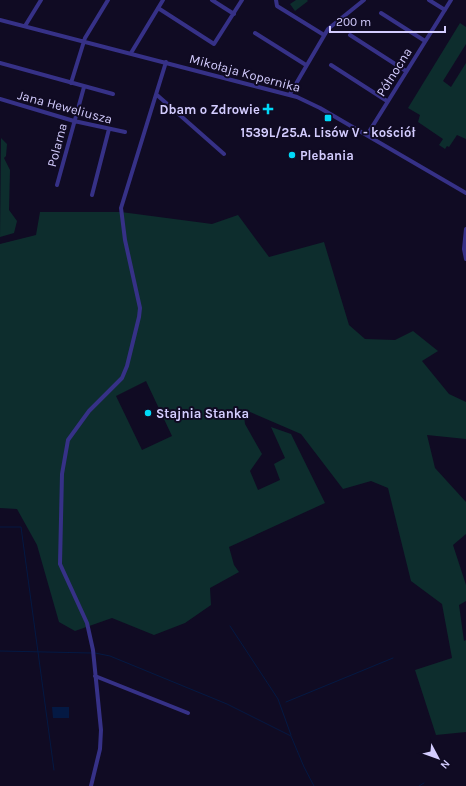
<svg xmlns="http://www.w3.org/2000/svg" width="466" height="786" font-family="Karla,sans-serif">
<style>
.green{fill:#0d2d2d;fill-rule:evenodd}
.water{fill:#041943}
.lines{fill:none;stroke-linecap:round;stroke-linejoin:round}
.stream{stroke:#041943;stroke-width:1}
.minor{stroke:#363187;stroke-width:4}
.poi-dot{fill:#00d9f8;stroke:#100b23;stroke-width:1.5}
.labels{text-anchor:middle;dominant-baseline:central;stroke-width:4;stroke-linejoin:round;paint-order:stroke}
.street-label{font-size:13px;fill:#d4cdff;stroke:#100b23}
.poi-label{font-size:13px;font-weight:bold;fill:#d4cdff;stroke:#100b23;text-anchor:start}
</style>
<rect width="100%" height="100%" fill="#100b23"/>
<!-- green -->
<path class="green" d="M 296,0 L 307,0 L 308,1 L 295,11 L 290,4 Z
M 460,23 L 466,27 L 466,44 L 443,81 L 451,87 L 466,63 L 466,139 L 457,135 L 449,147 L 447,146 L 445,149 L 439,145 L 443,139 L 418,122 L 420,115 L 408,108 Z
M 1,138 L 7,144 L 6,156 L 4,158 L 10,170 L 9,210 L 17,221 L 14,233 L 0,237 Z
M 40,212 L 121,212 L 212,224 L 238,215 L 269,257 L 324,242 L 349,325 L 365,339 L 395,340 L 413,331 L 438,351 L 422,361 L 449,394 L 466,402 L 466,439 L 427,435 L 435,468 L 466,502 L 466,534 L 453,545 L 466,585 L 466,601 L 459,605 L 464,641 L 466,640 L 466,732 L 436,735 L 415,670 L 452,658 L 442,604 L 411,581 L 388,488 L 371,481 L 343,489 L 301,434 L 243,409 L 245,424 L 262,454 L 250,471 L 258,490 L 280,480 L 274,464 L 285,458 L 271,427 L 291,434 L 325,503 L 229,547 L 234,565 L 239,572 L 210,588 L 211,605 L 185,623 L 154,635 L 112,618 L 75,631 L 59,622 L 37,545 L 17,509 L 0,508 L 0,244 L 36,235 ZM 146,381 L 172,436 L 142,450 L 116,396 Z"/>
<!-- water -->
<path class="water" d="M 52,707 L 69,707 L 69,718 L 53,718 Z"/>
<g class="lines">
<!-- stream -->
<path class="stream" d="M 0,527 L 21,527 L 54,770
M 230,626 L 278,699 L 291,735
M 0,651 L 91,653
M 95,653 L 110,656 L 227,704 L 291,736 L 304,767 L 314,786
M 286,702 L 393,658
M 419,786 L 424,783"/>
<!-- minor -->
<path class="minor" d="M 212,0 L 234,14
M 276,0 L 277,6 L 324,35
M 429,0 L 445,10
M 158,8 L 214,44 L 242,0
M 381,13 L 425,41
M 0,20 L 297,97 L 320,108 L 466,193
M 25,26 L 41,0
M 255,33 L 306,65
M 350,35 L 406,71
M 131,53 L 163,0
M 0,63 L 113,94
M 331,65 L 387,101
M 71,83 L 85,38 L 108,0
M 290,94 L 328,29 L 364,0
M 157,95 L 224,154
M 0,99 L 74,121 L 125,132
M 367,135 L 451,0
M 57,185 L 84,87
M 92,195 L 109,129
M 466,229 L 464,249 L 466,259
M 95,676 L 188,713
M 91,786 L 100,749 L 101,730 L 93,650 L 87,623 L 60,564 L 62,474 L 68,440 L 89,411 L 122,378 L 127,366 L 139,317 L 140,308 L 125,240 L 121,208 L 166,62"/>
</g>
<!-- markers -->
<g class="poi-dot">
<path d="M266 103h4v4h4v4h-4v4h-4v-4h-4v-4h4z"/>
<rect x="324" y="114" width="8" height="8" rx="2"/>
<circle cx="292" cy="155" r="4"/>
<circle cx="148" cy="413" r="4"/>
</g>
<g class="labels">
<!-- street labels -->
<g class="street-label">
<text transform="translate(394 72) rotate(-58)">Północna</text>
<text transform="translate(245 73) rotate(15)">Mikołaja Kopernika</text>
<text transform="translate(65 107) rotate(15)">Jana Heweliusza</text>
<text transform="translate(57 145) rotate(-75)">Polarna</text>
</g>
<!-- poi labels -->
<g class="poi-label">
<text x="260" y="109" text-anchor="end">Dbam o Zdrowie</text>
<text x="328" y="132" text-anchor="middle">1539L/25.A. Lisów V - kościół</text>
<text x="300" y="155">Plebania</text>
<text x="156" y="413">Stajnia Stanka</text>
</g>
</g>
<!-- north arrow -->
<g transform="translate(438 758) rotate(131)" stroke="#100b23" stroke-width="3" paint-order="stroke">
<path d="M0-3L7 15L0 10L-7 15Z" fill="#d4cdff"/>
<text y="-6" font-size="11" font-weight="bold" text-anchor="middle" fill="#d4cdff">N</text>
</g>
<!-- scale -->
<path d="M330 26v6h115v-6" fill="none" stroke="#d4cdff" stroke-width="2"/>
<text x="336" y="26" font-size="12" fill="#d4cdff" stroke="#100b23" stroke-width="3" paint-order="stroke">200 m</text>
</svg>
